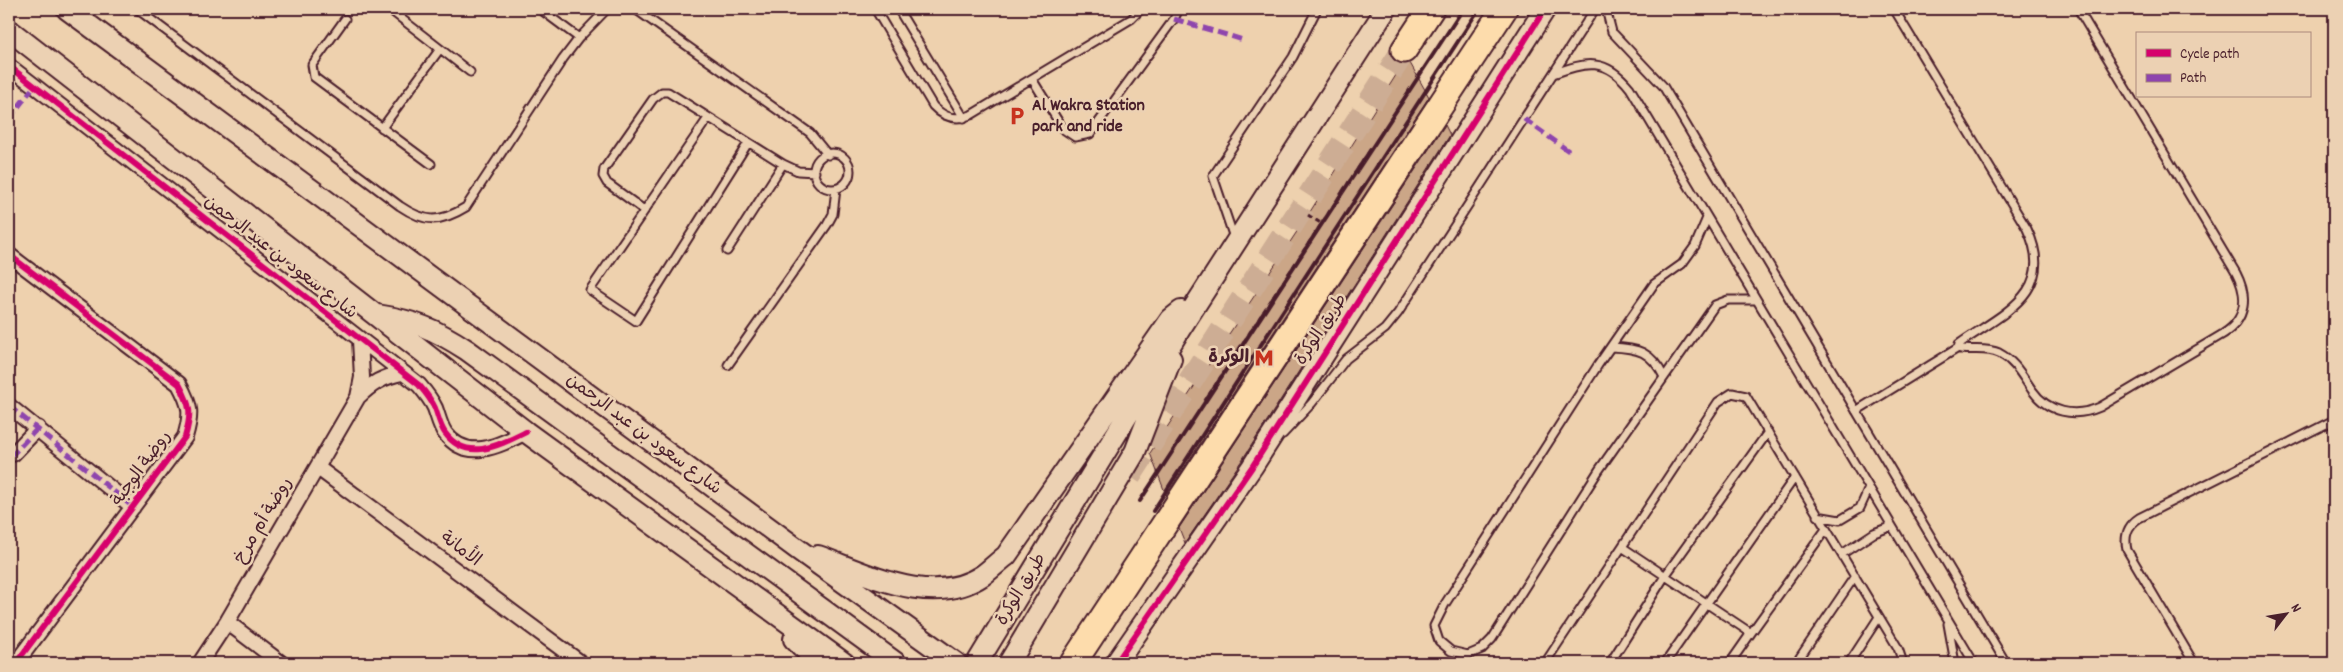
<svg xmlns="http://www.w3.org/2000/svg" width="2343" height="672" font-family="Dekko,'Playpen Sans Arabic',sans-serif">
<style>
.building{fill:#cba687;stroke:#4a1f2b}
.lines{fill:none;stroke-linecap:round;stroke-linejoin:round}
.highway-tunnel{stroke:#cdad94;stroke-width:25;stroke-dasharray:25 12;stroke-linecap:butt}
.lane-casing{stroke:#4a1f2b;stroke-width:11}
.street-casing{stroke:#4a1f2b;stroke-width:18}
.secondary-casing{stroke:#4a1f2b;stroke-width:24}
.highway-casing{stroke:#4a1f2b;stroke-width:29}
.path{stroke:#4a1f2b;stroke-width:3;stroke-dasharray:5 4;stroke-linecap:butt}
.lane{stroke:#ecd1b3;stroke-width:7}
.street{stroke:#ecd1b3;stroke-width:14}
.secondary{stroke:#ecd1b3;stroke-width:20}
.highway{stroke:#fddcac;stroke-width:25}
.rail{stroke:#4a1f2b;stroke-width:4}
.quiet{stroke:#8e44ad;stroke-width:5;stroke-dasharray:10 5;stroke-linecap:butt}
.cycleway-casing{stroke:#ecd1b3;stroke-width:9}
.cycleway{stroke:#d6006c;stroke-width:6}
.labels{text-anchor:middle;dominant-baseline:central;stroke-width:5;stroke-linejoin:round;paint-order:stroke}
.poi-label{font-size:18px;font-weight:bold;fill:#4a1f2b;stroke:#ecd1b3;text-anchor:start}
.street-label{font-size:18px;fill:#4a1f2b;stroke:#ecd1b3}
</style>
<rect width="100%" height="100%" fill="#eed1ae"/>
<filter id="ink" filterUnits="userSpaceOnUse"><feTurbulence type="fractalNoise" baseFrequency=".02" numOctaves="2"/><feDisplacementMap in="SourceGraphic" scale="10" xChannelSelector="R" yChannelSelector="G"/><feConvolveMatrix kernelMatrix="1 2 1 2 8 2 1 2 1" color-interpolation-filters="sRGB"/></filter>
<g filter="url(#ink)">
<!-- building -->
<path class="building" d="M 1410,63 L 1429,97 L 1166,495 L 1150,453 L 1308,215 L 1403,64 Z
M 1445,125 L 1450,135 L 1242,460 L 1185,543 L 1179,528 Z"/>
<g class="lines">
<!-- highway-tunnel -->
<path class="highway-tunnel" d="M 1129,476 L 1404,50"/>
<!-- lane casing -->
<g class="lane-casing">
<path id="lane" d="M 137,9 L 400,206 C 425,223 440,223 466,207 L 563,59 L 579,38 L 607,9
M 389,9 L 470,72
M 540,9 L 579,38
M 635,9 L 810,133 L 828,155
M 875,9 L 933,106 C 944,118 956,121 971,115 L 1131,19 L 1141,9
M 898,9 L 964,118
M 1606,9 L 1612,32 L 1663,86 L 2006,663
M 1894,9 L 2027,229 C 2058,293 2001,314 1959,344 L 1958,348 C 1966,352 1985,346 1999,353 C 2016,362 2022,376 2032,390 C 2048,413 2075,418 2100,407 L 2223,334 C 2247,319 2248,296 2236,273 L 2078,9
M 345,19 L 312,65 L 314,77 L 431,164
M 1553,74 C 1587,61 1606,58 1630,88 L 1974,663
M 1032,79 L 1063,129 L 1075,137 L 1090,134 L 1174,19 L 1179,9
M 708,118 L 590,290 L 636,321 L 748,143
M 382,128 L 440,49
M814 171a18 18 0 1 1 36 0a18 18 0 1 1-36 0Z
M 644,210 L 607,183 L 603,176 L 604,169 L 653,99 L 662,92 L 668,92 L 783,164 L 798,171 L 815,172
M 1707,218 L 1695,246 L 1682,264 L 1654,284 L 1598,365 L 1445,604 L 1434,626 L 1439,641 L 1451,651 L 1468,655 L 1482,649 L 1492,639 L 1599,470 L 1715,305 L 1728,300 L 1756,300
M 1234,238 L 1213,176 L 1293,57 L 1317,9
M 727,251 L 783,164
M 1611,347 C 1638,348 1651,351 1664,377
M 728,365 L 827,225 L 833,214 L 836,189
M 1856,411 L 1958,348
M 1283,434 L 1312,403 L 1346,359 L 1385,329 L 1398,313 L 1595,9
M 1817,516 L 1840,520 L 1860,508 L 1869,488
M 1622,547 L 1751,633 L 1730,663
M 1842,554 L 1874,533 L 1892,526
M 1948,624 L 1955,663
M 1751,633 L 1826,529
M 1545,663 L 1718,402 L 1732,393 L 1746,396 L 1898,648 L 1903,663
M 1610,663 L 1665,576 L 1768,432
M 1665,663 L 1795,477
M 1796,663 L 1855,576
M 1849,663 L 1879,617
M 2194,663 L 2127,550 C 2124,536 2127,526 2139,518 L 2334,420"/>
</g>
<!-- street casing -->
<g class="street-casing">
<path id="street" d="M 9,66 L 419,385 C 425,392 431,399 435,408 C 438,416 440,426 445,433 C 467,463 500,445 526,432
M 9,255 L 179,384 C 191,406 192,413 185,437 L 16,663
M 358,397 L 362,377 L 360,340
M 9,406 L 133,507
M 9,454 L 13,454 L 38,428
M 318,468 L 581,663
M 227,622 L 281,663
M 200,663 L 227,622 L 358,397 C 372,383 383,377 402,373"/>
</g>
<!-- secondary casing -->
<g class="secondary-casing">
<path id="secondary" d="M 67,9 L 796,548 L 956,663
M 9,30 L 526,432 L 844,663
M 377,315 C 415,321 435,329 467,350 L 896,663
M 818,556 C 868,574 933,609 983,575 C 991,569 998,562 1006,556 L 1171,319 L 1181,311
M 794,639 L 819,663
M 977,663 L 1180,329 L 1386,9
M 1009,663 L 1135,452 L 1171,359
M 1116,663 L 1252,467 L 1545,9"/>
</g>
<!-- highway casing -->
<g class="highway-casing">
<path id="highway" d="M 1404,50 L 1431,9
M 1073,663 L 1504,9"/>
</g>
<!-- path -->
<path class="path" d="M 1308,215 L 1322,224
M 1204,402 L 1372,147"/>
<!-- lane -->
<use href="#lane" class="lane"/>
<!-- street -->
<use href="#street" class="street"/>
<!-- secondary -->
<use href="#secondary" class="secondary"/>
<!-- highway -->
<use href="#highway" class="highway"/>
<!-- rail -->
<path class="rail" d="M 1140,501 L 1463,9
M 1153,511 L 1479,9"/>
<!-- quiet -->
<path class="quiet" d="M 1174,19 L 1243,40
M 9,119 L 35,85
M 1524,119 L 1570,152
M 9,406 L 133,507
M 9,454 L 13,454 L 38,428"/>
<!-- cycleway casing -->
<g class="cycleway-casing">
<path id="cycleway" d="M 9,66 L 419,385 C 425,392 431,399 435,408 C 438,416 440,426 445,433 C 467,463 500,445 526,432
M 9,255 L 179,384 C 191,406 192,413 185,437 L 16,663
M 1116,663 L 1252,467 L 1545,9"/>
</g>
<!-- cycleway -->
<use href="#cycleway" class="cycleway"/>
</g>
</g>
<!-- icons -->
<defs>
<g id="parking-bare" transform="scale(1.5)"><path d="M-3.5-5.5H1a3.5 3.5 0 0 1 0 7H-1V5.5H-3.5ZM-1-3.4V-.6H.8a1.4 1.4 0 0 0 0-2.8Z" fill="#c8321e" stroke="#ecd1b3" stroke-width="2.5" paint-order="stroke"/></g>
<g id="metro-bare" transform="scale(1.5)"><path d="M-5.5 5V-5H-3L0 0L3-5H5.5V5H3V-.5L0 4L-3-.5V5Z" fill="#c8321e" stroke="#ecd1b3" stroke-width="2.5" paint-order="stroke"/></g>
</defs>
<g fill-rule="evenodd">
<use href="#parking-bare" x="1017" y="116"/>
<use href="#metro-bare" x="1264" y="358"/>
</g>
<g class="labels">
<!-- poi labels -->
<g class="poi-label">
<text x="1032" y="106">Al Wakra Station<tspan x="1032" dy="21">park and ride</tspan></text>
<text x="1249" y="358" text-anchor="end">الوكرة</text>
</g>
<!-- street labels -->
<g class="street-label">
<text transform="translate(280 258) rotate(38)">شارع سعود بن عبد الرحمن</text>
<text transform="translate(1322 330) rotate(-57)">طريق الوكرة</text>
<text transform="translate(643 435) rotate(37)">شارع سعود بن عبد الرحمن</text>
<text transform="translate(142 469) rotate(-54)">روضة الوجبة</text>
<text transform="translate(264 521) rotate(-59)">روضة أم مرخ</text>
<text transform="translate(460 550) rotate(37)">الأمانة</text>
<text transform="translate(1022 590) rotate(-59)">طريق الوكرة</text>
</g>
</g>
<!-- margin -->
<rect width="2343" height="672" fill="none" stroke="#ecd1b3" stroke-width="30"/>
<rect x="15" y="15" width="2313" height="642" fill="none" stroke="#4a1f2b" stroke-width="2" filter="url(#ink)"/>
<!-- legend -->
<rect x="2136" y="32" width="175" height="65" fill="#ecd1b3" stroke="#ab8a7d"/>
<rect x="2146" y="49" width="25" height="8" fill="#d6006c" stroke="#ab8a7d"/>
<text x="2180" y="58" font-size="15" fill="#4a1f2b">Cycle path</text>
<rect x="2146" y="74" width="25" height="8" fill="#8e44ad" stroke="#ab8a7d"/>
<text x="2180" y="82" font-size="15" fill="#4a1f2b">Path</text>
<!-- north arrow -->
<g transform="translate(2286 614) rotate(59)" stroke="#ecd1b3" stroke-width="4" paint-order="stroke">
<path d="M0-4L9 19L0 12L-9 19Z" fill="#4a1f2b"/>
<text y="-8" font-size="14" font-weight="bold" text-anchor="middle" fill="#4a1f2b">N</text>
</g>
</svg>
